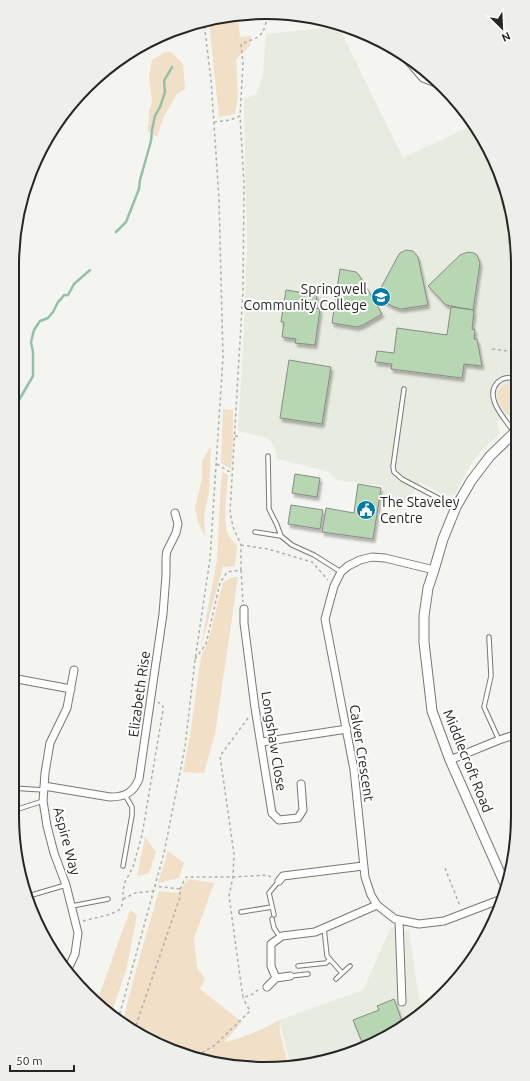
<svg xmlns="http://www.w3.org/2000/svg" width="530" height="1081" font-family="Ubuntu,sans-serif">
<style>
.built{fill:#e8ebdf}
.green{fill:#f1dfc7}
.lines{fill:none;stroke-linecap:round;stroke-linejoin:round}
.stream{stroke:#92c1aa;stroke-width:2.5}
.building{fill:#b7d6b2;stroke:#888b87;filter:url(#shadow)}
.service-casing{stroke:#777974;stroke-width:5.5}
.minor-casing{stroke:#777974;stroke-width:9}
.tertiary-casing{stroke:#777974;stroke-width:11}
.path{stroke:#aeafab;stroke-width:1.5;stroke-dasharray:3 3;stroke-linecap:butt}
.service{stroke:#fff;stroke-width:3.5}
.minor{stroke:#fff;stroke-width:7}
.tertiary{stroke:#fff;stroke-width:9}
.labels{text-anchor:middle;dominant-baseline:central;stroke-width:4;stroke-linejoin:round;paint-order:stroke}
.poi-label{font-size:14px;fill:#252624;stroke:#fff;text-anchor:end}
.street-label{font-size:14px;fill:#252624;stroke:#fff}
.rim{fill:none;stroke:#252624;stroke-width:2}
</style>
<defs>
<filter id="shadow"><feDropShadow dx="2" dy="3.5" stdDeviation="1" flood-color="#0004"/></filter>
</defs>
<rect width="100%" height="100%" fill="#f4f5f0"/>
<!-- built -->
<path class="built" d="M 335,27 L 339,28 L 403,158 L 475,124 L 504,183 L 516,232 L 516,419 L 513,419 L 508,414 L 497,422 L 500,433 L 480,452 L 469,467 L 455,494 L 449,496 L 444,495 L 420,482 L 408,501 L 384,495 L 383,486 L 336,480 L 329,472 L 277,459 L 274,446 L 267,438 L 238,431 L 243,350 L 247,245 L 244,99 L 256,94 L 263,76 L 266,34 Z
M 391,927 L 409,931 L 419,998 L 424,1009 L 377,1043 L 298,1067 L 291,1067 L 279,1020 L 363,990 Z"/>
<!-- green -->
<path class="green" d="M 238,18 L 240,37 L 251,36 L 250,46 L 236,59 L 238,96 L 235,114 L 219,117 L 209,22 Z
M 165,52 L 171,52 L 183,64 L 185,89 L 177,94 L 164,116 L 157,137 L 148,131 L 149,112 L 152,102 L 149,76 L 152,60 Z
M 509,383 L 516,385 L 516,419 C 507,417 501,405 497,397 C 498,388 502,386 509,383 Z
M 223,409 L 233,410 L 233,444 L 231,469 L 221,463 Z
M 211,446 L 209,492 L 204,515 L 205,537 L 198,522 L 195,507 L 202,479 L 202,461 Z
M 223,471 L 228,476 C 227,491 222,523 229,536 C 231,540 235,543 237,546 L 235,566 L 223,567 L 200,650 L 217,560 L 221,481 Z
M 233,577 L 238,577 L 215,734 L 204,773 L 183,772 L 191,729 L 199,670 L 201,657 L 208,642 L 223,582 Z
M 145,837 L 156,852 L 149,873 L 137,876 Z
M 168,851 L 184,863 L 179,878 L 158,883 Z
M 188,879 L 214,883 L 205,909 L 194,938 L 197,968 L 205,979 L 200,989 L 242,1022 L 224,1042 C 243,1038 262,1030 279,1020 L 280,1033 L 289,1067 L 215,1064 L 125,1026 L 122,1024 L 137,966 L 159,891 L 178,893 Z
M 130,910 L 137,915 L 126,971 L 111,1014 L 97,1001 Z"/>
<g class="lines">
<!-- stream -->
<path class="stream" d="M 116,232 L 126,222 L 139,189 L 140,180 L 151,141 L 152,130 L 155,116 L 160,107 L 165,92 L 164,81 L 172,67
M 12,408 L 19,400 L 33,376 L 33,352 L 31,342 L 34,330 L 40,321 L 48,318 L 53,312 L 58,302 L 61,299 L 64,295 L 68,295 L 74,284 L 90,270"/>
</g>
<!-- building -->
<path class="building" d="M 406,250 L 413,251 L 418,257 L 428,305 L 401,309 L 394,307 L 376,297 L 398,256 L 400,253 Z
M 468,252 L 474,253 L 477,255 L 480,263 L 473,310 L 446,305 L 428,286 L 460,255 Z
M 340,269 L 356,272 L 359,275 L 382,314 L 363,325 L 357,327 L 332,323 Z
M 286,290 L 317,295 L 315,308 L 320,309 L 315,345 L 295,343 L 296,339 L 282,337 L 284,322 L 281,322 Z
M 451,307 L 474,310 L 472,329 L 475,330 L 474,339 L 477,339 L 482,366 L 464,364 L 462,378 L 391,369 L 392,364 L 375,362 L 377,351 L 394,353 L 397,328 L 447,335 Z
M 289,360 L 331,367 L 322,424 L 280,418 Z
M 295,474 L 320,478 L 317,497 L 292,493 Z
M 358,484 L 381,488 L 373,539 L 322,532 L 326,508 L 354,513 Z
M 291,505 L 323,510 L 320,529 L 288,524 Z
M 394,999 L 403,1024 L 377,1043 L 364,1047 L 353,1020 L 379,1010 L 377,1006 Z"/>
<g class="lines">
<!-- service casing -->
<g class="service-casing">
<path id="service" d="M 404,389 L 393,467 L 394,472 L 402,479 L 455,507
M 514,432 C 505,419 483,397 498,382 C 503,377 510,377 516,379
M 268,456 L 269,509 L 277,525 L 281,536
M 255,532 L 281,536 L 292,545 L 314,555 L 341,572
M 489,637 L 491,676 L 484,707 L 499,740
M 12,788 L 44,790
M 12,811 L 43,801
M 123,866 L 132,815 L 132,807 L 125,795
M 25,897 L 66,885
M 72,906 L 108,899
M 241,912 L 272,907
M 274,915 L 269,893 L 279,881
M 272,919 L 274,928 L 280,937
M 324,928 L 327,956 L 342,973
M 298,966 L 326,963 L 330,959
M 290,976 L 308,974
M 336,979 L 350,966"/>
</g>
<!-- minor casing -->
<g class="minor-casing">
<path id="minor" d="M 405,57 L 423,78 L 441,85
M 434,570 L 385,558 L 372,557 L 360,560 L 348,566 L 341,572 L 334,586 L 325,619 L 354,770 L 365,877 L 371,895 L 377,905 L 395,919 L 419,924 L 444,921 L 499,900
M 12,592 L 13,583 L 12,574
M 244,609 L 244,623 L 255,708 L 272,813 L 279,820 L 298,818 L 303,810 L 301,784
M 12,678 L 71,689
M 262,742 L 347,729
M 450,760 L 499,740 L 517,734
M 44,786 L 110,797 C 125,797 133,793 139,779 L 163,614 L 166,575 L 166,557 L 167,551 L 176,533 L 178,524 L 175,513
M 279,881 L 283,876 L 363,866
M 399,920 L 402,1002
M 65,971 L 68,969 L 75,954 L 78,933 L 66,885 L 54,853 L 47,826 L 43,801 L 45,773 L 50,743 L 67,708 L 74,670
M 276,978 L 271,966 L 271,944 L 282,936 L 315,932 L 377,905
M 267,987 L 276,978 L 290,976"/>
</g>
<!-- tertiary casing -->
<g class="tertiary-casing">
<path id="tertiary" d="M 504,882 L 450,760 L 432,711 L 424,642 L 424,616 L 428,588 L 434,570 L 443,539 L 456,507 L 471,481 L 490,456 L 516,431"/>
</g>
<!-- path -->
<path class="path" d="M 214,122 L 230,120 L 240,116 L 243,63 L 241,44 C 262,36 263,37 268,14
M 492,349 L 516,352
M 235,436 L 241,437
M 217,464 L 228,471 L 232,472
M 241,545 L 268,549 L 312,562 L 328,580
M 241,570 L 243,602
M 195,659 L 206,644 L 220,583 L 227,572 L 241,570 L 241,545 L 233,527 L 230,512 L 243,290 L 244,183 L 240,116
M 248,718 L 220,756 L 234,854 L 233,877 L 229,896 L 243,998 L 253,994 L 259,989
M 445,868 L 460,906
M 180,889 L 186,877 L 233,877 L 268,875 L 272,878
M 123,899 L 135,893 L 153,891
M 83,921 L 111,914 L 119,910 L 123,903 L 123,891 L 125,882 L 133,867 L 142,835 L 163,710 L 163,706 L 158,702
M 118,1020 L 164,853 L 185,747 L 195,660 L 210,559 L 223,357 L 219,199 L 211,80 L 204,23
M 134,1031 L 180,897 L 180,889 L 154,886
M 198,1057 L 200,1054 L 215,1045 L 250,1011 L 243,998"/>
<!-- service -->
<use href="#service" class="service"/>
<!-- minor -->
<use href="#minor" class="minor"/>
<!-- tertiary -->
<use href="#tertiary" class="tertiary"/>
</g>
<!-- icons -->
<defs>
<g id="school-disc" transform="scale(1)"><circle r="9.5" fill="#007ba2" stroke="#fff"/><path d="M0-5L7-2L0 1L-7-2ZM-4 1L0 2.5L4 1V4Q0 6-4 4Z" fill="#fff"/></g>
<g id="civic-disc" transform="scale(1)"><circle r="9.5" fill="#007ba2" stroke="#fff"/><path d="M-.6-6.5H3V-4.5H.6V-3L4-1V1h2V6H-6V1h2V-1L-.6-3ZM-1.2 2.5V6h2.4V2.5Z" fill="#fff"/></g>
</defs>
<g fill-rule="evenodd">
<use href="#school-disc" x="381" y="297"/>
<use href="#civic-disc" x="366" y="510"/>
</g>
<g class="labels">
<!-- poi labels -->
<g class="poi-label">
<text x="367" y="289">Springwell<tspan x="367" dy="16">Community College</tspan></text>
<text x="380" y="502" text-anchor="start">The Staveley<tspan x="380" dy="16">Centre</tspan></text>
</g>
<!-- street labels -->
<g class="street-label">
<text transform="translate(139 694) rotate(-82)">Elizabeth Rise</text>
<text transform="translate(274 741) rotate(81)">Longshaw Close</text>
<text transform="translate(362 753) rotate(81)">Calver Crescent</text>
<text transform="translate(468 761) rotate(68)">Middlecroft Road</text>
<text transform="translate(67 841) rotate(75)">Aspire Way</text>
</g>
</g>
<!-- crop -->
<path d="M0 0H530V1081H0ZM265 19H265A246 246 0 0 1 511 265V816A246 246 0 0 1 265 1062H265A246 246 0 0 1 19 816V265A246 246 0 0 1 265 19Z" fill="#eeeeed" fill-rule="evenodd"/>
<path class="rim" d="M265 19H265A246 246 0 0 1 511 265V816A246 246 0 0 1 265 1062H265A246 246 0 0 1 19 816V265A246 246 0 0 1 265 19Z"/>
<!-- north arrow -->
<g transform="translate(502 28) rotate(156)" stroke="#ffffff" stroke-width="3" paint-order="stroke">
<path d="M0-3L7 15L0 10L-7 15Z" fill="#252624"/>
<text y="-6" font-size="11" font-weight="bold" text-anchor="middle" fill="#252624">N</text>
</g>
<!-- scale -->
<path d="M10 1065v6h64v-6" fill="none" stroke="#252624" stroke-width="2"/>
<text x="16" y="1065" font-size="12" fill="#252624" stroke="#ffffff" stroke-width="3" paint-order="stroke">50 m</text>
</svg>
